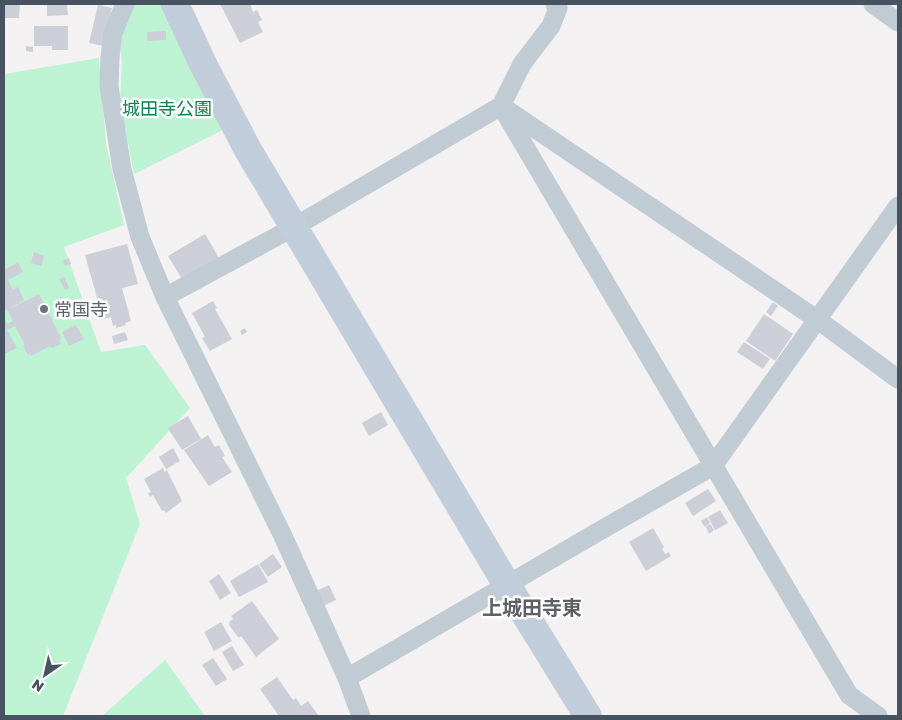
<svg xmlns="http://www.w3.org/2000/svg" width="902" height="720" font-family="'Golos Text','Noto Sans JP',sans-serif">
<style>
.green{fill:#bdf3d3}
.building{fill:#cccfd7}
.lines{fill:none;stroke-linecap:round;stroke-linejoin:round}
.street{stroke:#c0cbd3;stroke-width:19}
.secondary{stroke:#c2cddb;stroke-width:28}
.worship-dot{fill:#6b7280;stroke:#fff;stroke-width:2}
.labels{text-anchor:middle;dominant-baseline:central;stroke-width:5;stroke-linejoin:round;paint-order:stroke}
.park-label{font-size:18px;fill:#10834d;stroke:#fff}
.worship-label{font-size:18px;fill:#5b616d;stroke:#fff;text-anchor:start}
.quarter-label{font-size:20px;font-weight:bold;fill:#5d6166;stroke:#fff}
</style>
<rect width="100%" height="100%" fill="#f3f1f1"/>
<!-- green -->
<path class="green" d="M 133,4 L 164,4 L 227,128 L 134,174 L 120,101 L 122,62 L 119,36 Z
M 99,58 L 106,143 L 124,225 L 64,247 L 101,352 L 145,345 L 190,408 L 126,478 L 140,524 L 63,716 L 4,716 L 4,74 Z
M 165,660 L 205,716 L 102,716 Z"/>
<!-- building -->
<path class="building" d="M 4,4 L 20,4 L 19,18 L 4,18 Z
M 220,4 L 250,4 L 253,12 L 257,10 L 262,20 L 258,22 L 263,32 L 240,43 Z
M 47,5 L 67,5 L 68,15 L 47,16 Z
M 98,5 L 112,8 L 104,46 L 89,43 Z
M 34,26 L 68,26 L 68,50 L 52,50 L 52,46 L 34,46 Z
M 166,31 L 166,40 L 147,41 L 147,32 Z
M 26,46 L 33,47 L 33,52 L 26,51 Z
M 205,234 L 219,258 L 182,279 L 168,256 Z
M 127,244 L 138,284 L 122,288 L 131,321 L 125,323 L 126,325 L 116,328 L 116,325 L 113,326 L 111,317 L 103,319 L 85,255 Z
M 34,252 L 44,256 L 41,266 L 31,263 Z
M 69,258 L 71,264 L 65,266 L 63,261 Z
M 18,262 L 23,272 L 8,280 L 13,290 L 18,287 L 24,300 L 9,309 L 39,294 L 61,338 L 59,340 L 61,344 L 52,348 L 50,346 L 31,356 L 30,354 L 28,355 L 23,346 L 25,345 L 15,326 L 7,330 L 17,348 L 4,354 L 4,317 L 7,324 L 13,321 L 7,309 L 4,311 L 4,270 Z
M 64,277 L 69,288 L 65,290 L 59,279 Z
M 213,301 L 217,308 L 215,309 L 232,339 L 210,351 L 202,338 L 205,337 L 192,313 Z
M 773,302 L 778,306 L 771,316 L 766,312 Z
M 764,314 L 793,334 L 775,361 L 746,341 Z
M 76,325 L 84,339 L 69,346 L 62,332 Z
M 245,328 L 247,332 L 242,335 L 240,331 Z
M 125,332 L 128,340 L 114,344 L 112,336 Z
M 744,342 L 770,359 L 763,369 L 737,352 Z
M 381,412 L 388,425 L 369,436 L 362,423 Z
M 188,416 L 201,439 L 182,450 L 168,428 Z
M 208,435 L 215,447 L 219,445 L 225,456 L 222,457 L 232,472 L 209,486 L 184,450 Z
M 173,448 L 180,461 L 166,469 L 159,457 Z
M 163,468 L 165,472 L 167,470 L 182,501 L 166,513 L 164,510 L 162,511 L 153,495 L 150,497 L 148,493 L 151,492 L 144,479 Z
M 708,489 L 716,501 L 693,516 L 685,503 Z
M 720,510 L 728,523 L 715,530 L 708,517 Z
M 707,517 L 710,523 L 705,527 L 701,521 Z
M 710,524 L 714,530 L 709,534 L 706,527 Z
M 653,528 L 664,547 L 662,549 L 665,554 L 669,552 L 671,556 L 646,571 L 629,542 Z
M 273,554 L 282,567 L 268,577 L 259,564 Z
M 258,564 L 268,582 L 239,597 L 230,581 Z
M 219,574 L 231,593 L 220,600 L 209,581 Z
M 329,585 L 336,600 L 323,606 L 316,591 Z
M 252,601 L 279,639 L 256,657 L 241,636 L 239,638 L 229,625 L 230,623 L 229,622 L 233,619 L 231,616 Z
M 221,622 L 232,641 L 214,651 L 204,632 Z
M 232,646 L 244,665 L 233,671 L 222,652 Z
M 213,658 L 227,679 L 216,686 L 202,665 Z
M 277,677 L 293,700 L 296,698 L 301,706 L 308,701 L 318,715 L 316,716 L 279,716 L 260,689 Z"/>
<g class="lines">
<!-- street -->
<path class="street" d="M 125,4 L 113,33 L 110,57 L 109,86 L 122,169 L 140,237 L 165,297 L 283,536 L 347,678 L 361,716
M 873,4 L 898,22
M 501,106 L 849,695 L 878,716
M 506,109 L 818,320 L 898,379
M 165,297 L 294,227 L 501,106 L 522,64 L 551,26 L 558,8 L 555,4
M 347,678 L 603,529 L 713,466 L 898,206"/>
<!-- secondary -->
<path class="secondary" d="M 175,4 L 204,66 L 248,150 L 507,585 L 588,716"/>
</g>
<!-- markers -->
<circle class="worship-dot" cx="44" cy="309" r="5"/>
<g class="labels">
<!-- park labels -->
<g class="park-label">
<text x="167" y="108">城田寺公園</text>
</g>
<!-- worship labels -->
<g class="worship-label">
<text x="54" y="309">常国寺</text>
</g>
<!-- quarter labels -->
<g class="quarter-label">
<text x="532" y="607">上城田寺東</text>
</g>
</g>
<!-- border -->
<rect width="902" height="720" fill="none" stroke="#475360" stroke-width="10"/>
<!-- north arrow -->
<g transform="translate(45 675) rotate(214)" stroke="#ffffff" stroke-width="4" paint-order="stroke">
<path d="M0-4L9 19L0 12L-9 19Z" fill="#475360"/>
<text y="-8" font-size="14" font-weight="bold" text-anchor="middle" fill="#475360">N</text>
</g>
</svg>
